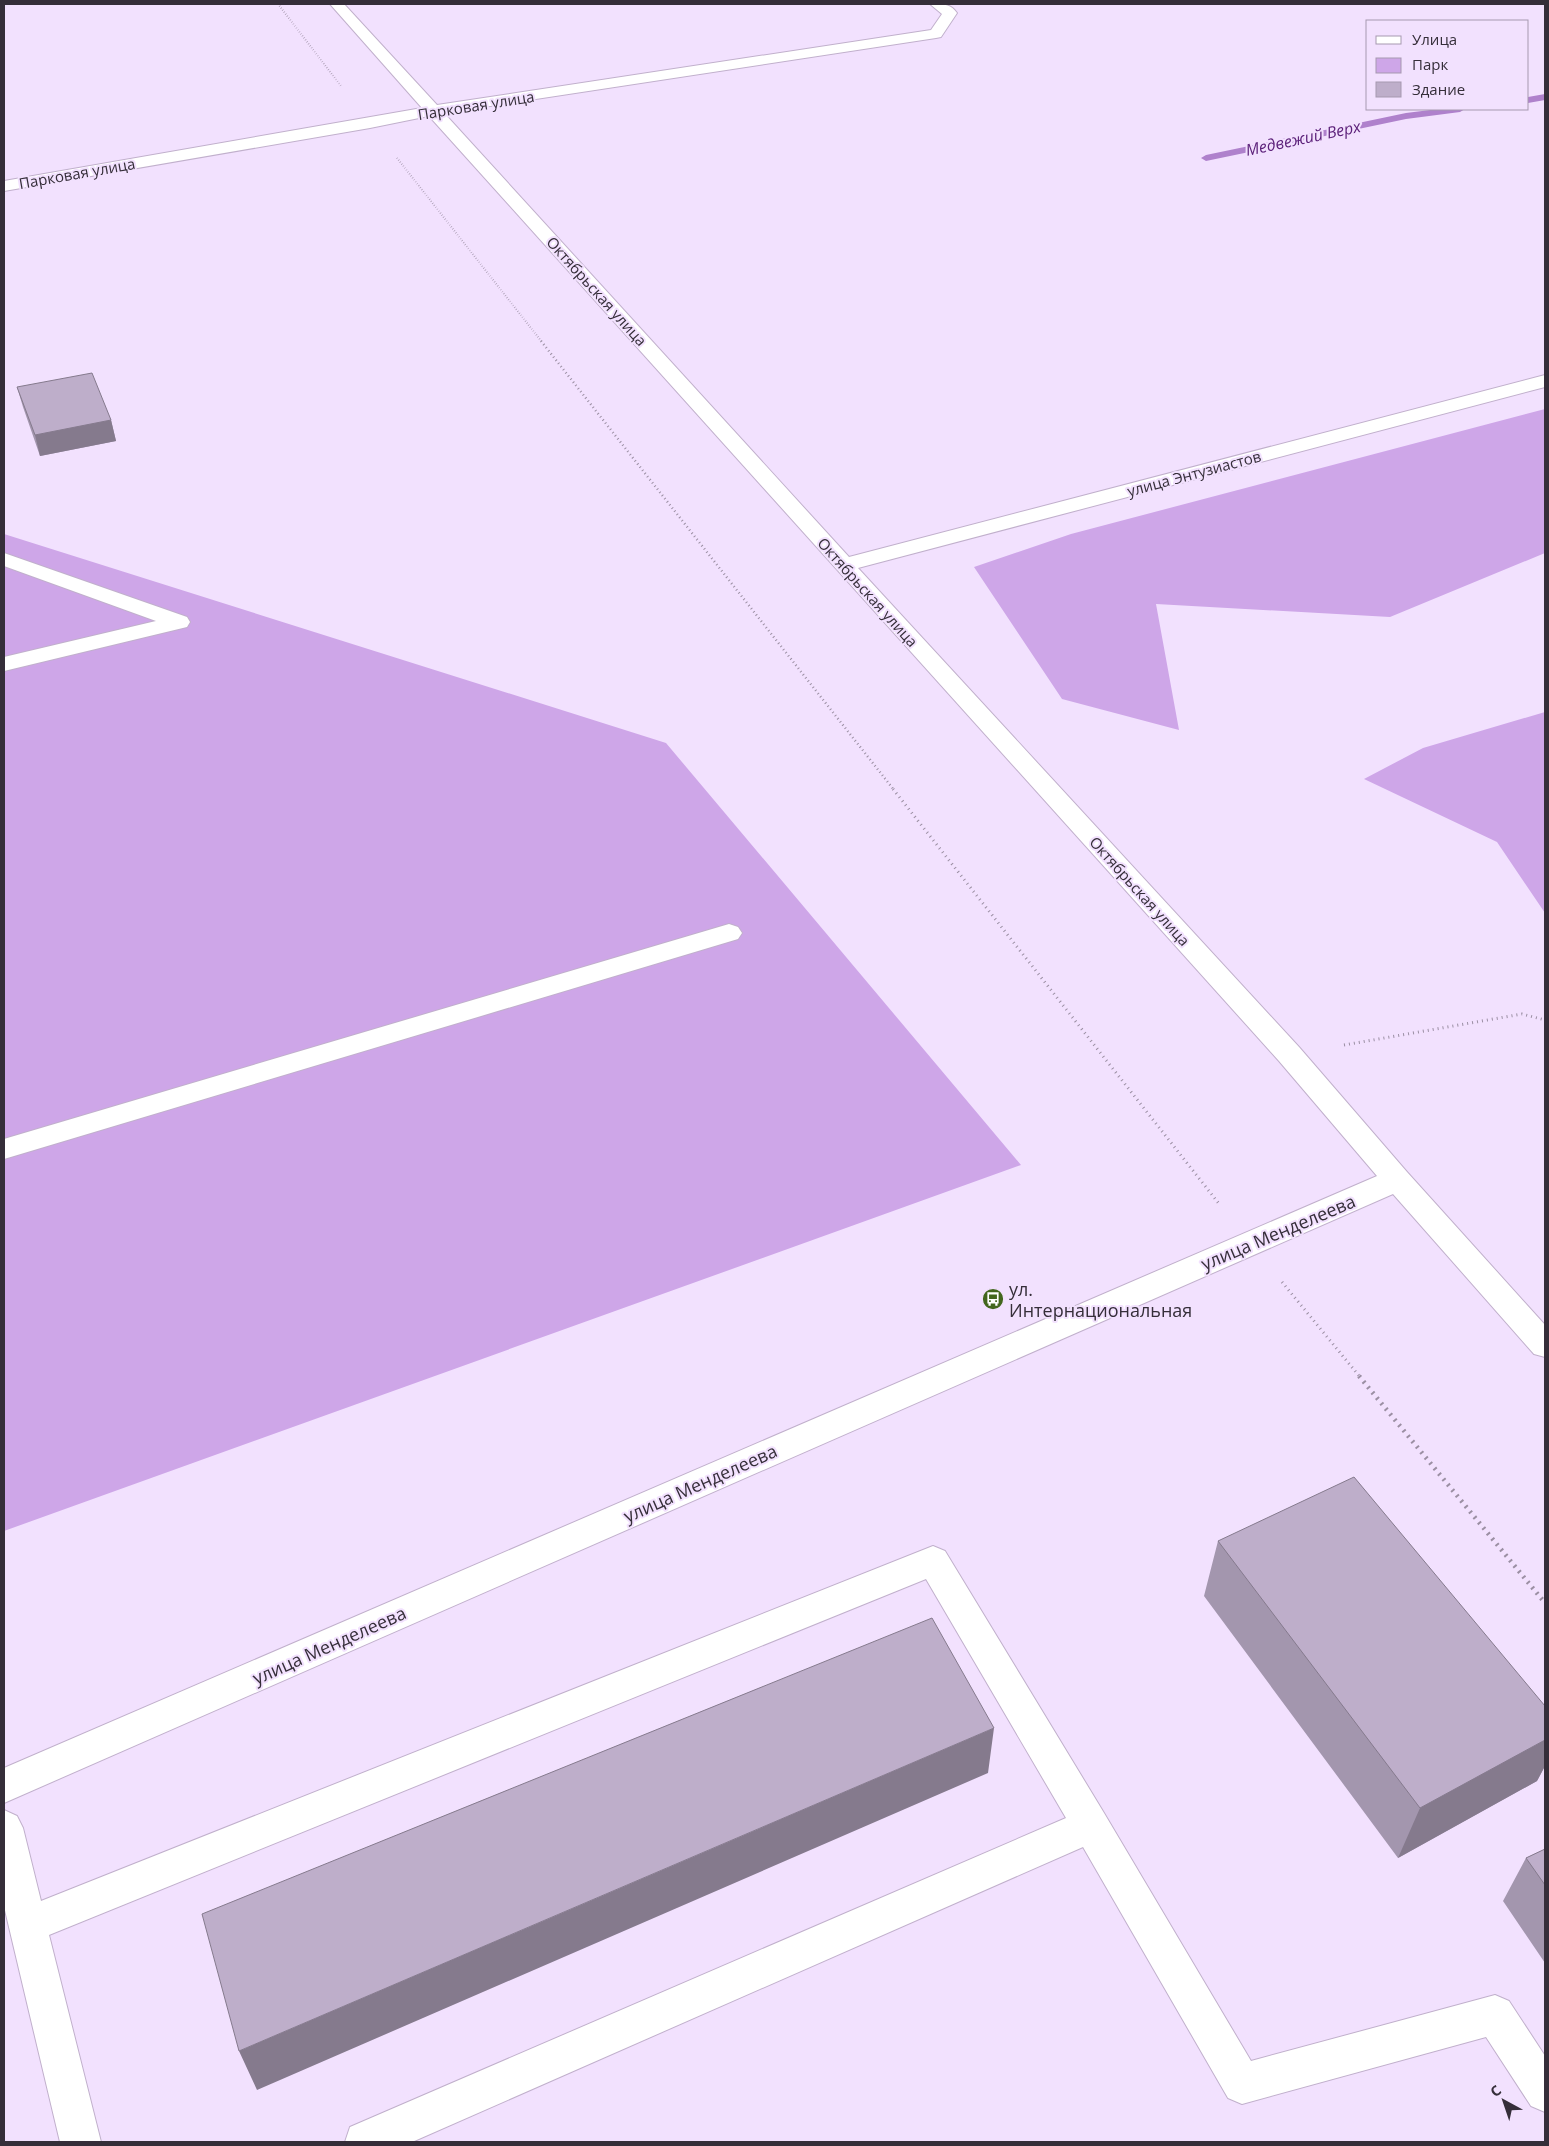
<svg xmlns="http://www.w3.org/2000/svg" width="1549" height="2146" font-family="'Open Sans',sans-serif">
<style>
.green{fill:#cea6e8}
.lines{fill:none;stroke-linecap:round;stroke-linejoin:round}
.stream{fill:#af81cc;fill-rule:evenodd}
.minor-casing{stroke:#c1b0cc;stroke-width:2}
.path-far3{stroke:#9b8fa3;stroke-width:2;stroke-dasharray:0.5 2;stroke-linecap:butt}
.path-far2{stroke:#9b8fa3;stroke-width:2.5;stroke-dasharray:1 3;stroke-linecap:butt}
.path-far1{stroke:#9b8fa3;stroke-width:3;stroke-dasharray:1 4;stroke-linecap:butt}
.path{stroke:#9b8fa3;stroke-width:4.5;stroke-dasharray:2 5;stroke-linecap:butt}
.minor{fill:#fff;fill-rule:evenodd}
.wall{fill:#a396ae}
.shaded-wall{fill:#857a8d}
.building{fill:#beaeca;stroke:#857a8d}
.labels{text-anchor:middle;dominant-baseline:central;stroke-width:4;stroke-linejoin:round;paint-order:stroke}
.far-street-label{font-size:15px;fill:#352e39;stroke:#f2e1fe}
.far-water-label{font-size:16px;font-style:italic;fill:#5c217a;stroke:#f2e1fe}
.street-label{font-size:18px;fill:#352e39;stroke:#f2e1fe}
.poi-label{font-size:18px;fill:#352e39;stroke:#f2e1fe;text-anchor:start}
</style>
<rect width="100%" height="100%" fill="#f2e1fe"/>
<!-- green -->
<path class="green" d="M 1545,409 L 1545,553 L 1390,617 L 1156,604 L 1179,730 L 1062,699 L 974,567 L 1071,534 Z
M 4,534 L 666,743 L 1021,1165 L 4,1531 Z
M 1545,712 L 1545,913 L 1497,842 L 1364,779 L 1423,748 Z"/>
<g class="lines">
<!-- stream -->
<path class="stream" d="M 1545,94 L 1545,100 L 1528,103 L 1528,97 Z
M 1438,109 L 1465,109 L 1460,112 L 1406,119 L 1206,161 L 1201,158 L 1206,155 L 1406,113 Z"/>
<!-- minor casing -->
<g class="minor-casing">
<path id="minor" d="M 330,4 L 344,4 L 437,105 L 931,30 L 942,14 L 930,4 C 942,4 950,3 957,13 L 941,37 L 936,38 L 444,113 L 849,557 L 1545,375 L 1545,387 L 858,568 L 1299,1047 L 1407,1172 L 1545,1325 L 1545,1357 L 1534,1354 L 1393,1194 L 4,1803 L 4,1768 L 1377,1176 L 1279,1061 L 429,116 L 370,128 L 4,191 L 4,181 L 422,108 Z
M 4,553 L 187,617 L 190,622 L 187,627 L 4,671 L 4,657 L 156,621 L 4,566 Z
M 729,924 L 738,927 L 742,933 L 738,939 L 4,1159 L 4,1139 Z
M 933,1546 L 945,1551 L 1104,1813 L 1251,2061 L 1495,1995 L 1509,2001 L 1545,2056 L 1545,2112 L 1531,2106 L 1486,2037 L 1242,2104 L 1228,2098 L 1083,1847 L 412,2142 L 345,2142 L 350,2127 L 1066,1818 L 926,1579 L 49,1935 L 101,2142 L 60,2142 L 4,1906 L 4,1810 L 17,1816 L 23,1828 L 41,1901 Z"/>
</g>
<!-- path-far3 -->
<path class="path-far3" d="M 278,4 L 341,86
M 397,158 L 542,342"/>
<!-- path-far2 -->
<path class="path-far2" d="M 541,341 L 894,790"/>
<!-- path-far1 -->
<path class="path-far1" d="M 893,789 L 1220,1205
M 1344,1045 L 1522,1014 L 1545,1020
M 1282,1282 L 1360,1377"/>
<!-- path -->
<path class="path" d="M 1359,1376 L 1545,1603"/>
<!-- minor -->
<use href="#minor" class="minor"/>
</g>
<!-- wall -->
<path class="wall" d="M 17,387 L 111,420 L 116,441 L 40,456 L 23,407 Z
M 1218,1541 L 1545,1706 L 1545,1766 L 1537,1781 L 1398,1858 L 1204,1596 Z
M 1545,1849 L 1545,1963 L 1503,1901 L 1526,1858 Z"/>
<!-- shaded-wall -->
<path class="shaded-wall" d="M 111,420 L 116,441 L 40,456 L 35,435 Z
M 994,1728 L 988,1773 L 257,2090 L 239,2051 Z
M 1545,1740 L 1545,1766 L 1537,1781 L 1398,1858 L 1420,1808 Z"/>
<!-- building -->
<path class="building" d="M 92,373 L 111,420 L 35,435 L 17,387 Z
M 1354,1477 L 1545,1706 L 1545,1740 L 1420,1808 L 1218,1541 Z
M 932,1618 L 994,1728 L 239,2051 L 202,1914 Z
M 1545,1849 L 1545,1885 L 1526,1858 Z"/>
<!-- icons -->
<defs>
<g id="bus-disc" transform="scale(1.125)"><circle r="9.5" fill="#43661e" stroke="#f2e1fe"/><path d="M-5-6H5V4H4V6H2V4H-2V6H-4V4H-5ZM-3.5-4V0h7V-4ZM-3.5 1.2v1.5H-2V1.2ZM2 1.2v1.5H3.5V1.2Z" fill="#fff"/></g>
</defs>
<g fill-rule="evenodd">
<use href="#bus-disc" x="993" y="1299"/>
</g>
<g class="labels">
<!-- far-street labels -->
<g class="far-street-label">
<text transform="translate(476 105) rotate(-9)">Парковая улица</text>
<text transform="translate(77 173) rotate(-10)">Парковая улица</text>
<text transform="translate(597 291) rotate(48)">Октябрьская улица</text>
<text transform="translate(1194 473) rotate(-15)">улица Энтузиастов</text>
<text transform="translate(868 592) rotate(48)">Октябрьская улица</text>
<text transform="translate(1140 891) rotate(48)">Октябрьская улица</text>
</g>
<!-- far-water labels -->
<g class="far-water-label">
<text transform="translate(1303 138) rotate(-12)">Медвежий Верх</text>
</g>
<!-- street labels -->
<g class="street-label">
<text transform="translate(1278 1232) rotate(-23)">улица Менделеева</text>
<text transform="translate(700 1483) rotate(-24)">улица Менделеева</text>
<text transform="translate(329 1645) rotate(-24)">улица Менделеева</text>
</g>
<!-- poi labels -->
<g class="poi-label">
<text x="1009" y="1289">ул.<tspan x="1009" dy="21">Интернациональная</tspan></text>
</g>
</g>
<!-- border -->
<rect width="1549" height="2146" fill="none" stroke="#352e39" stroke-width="10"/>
<!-- legend -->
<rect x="1366" y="20" width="162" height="90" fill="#f2e1fe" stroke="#a699af"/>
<rect x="1376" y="36" width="25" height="8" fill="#ffffff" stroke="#a699af"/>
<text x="1412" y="45" font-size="15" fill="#352e39">Улица</text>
<rect x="1376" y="58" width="25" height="15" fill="#cea6e8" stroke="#a699af"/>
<text x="1412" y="70" font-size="15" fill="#352e39">Парк</text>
<rect x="1376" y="82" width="25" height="15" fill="#beaeca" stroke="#a699af"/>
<text x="1412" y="95" font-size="15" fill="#352e39">Здание</text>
<!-- north arrow -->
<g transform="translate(1504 2101) rotate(320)" stroke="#f2e1fe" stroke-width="4" paint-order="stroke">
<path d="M0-4L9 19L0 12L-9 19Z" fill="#352e39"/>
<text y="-8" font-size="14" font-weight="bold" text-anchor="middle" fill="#352e39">С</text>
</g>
</svg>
